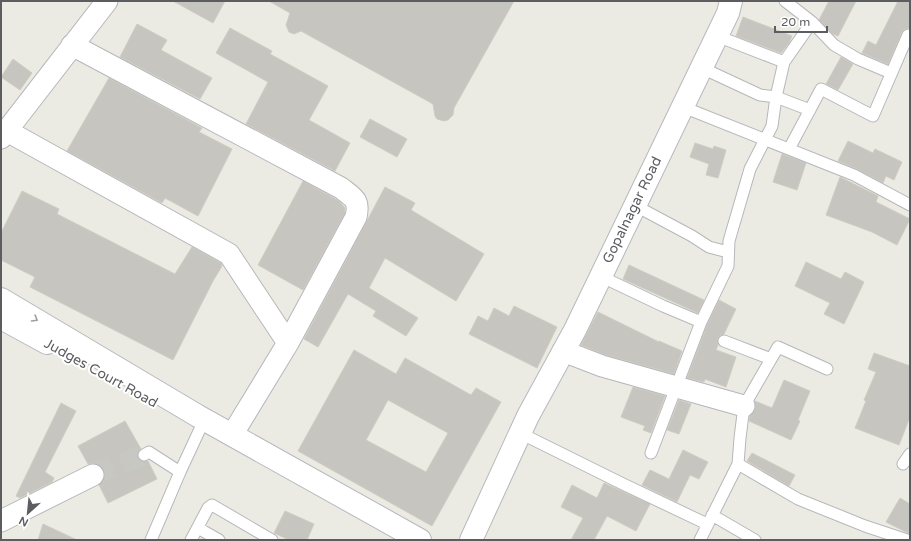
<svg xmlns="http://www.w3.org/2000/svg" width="911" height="541" font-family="'Varela Round',sans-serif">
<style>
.building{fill:#c7c5bf;stroke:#cfcdc2;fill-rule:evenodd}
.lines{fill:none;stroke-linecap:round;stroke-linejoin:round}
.street-tunnel{stroke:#c8c8c2;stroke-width:21;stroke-dasharray:21 10;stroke-linecap:butt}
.lane-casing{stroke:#b5b7bb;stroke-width:13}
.street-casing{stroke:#b5b7bb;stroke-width:23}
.secondary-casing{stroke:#b6b8bd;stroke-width:24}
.lane{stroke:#fff;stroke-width:11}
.street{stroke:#fff;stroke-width:21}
.secondary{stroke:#fff;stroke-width:22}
.oneway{stroke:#9d9ea0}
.labels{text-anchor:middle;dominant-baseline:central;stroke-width:4;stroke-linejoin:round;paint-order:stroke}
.street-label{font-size:14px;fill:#5b5d61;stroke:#fff}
</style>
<rect width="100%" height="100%" fill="#ecebe3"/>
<!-- building -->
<path class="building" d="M 173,1 L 225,1 L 213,23 Z
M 269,1 L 514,1 L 454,108 L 453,115 L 448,120 L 444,121 L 437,119 L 435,116 L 433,104 L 301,31 L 294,34 L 289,32 L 286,25 L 290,13 Z
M 829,1 L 856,1 L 838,36 L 833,34 L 819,20 Z
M 898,1 L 910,1 L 910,25 L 909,28 L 904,29 L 902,32 L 888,64 L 862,53 L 868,41 L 876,45 Z
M 743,17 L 792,36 L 789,43 L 781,53 L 736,36 Z
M 137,24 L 167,40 L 161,50 L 212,78 L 200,99 L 120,57 Z
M 230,28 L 272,51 L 270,54 L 328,86 L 309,120 L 350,143 L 335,171 L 246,124 L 268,82 L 216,53 Z
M 841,57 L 853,64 L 838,90 L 826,84 Z
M 13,59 L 32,73 L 20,90 L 1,77 Z
M 109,78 L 202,128 L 199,132 L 232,149 L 198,216 L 165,198 L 162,203 L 67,151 Z
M 370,119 L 407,139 L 397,157 L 360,137 Z
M 848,141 L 873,153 L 875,149 L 902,162 L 894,180 L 886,176 L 883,183 L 857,169 L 838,161 Z
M 695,143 L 713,149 L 714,146 L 726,150 L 718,178 L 706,175 L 709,164 L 690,157 Z
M 782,154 L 806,163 L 797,190 L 773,182 Z
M 840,177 L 878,196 L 876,202 L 910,219 L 897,245 L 872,232 L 826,215 Z
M 303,181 L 339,201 L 345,208 L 345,213 L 303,290 L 258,265 Z
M 385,187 L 415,203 L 411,210 L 484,254 L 456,301 L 385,258 L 369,288 L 418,318 L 406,336 L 373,316 L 376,311 L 348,294 L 318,347 L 304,339 Z
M 22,191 L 59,209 L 57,214 L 175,274 L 192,247 L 221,263 L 222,266 L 213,281 L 173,360 L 30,287 L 35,277 L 1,260 L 1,233 Z
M 806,262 L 841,279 L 845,272 L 864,282 L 844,324 L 824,314 L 830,303 L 795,286 Z
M 629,265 L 704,300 L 698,313 L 623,279 Z
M 719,300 L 736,309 L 724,334 L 720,335 L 718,338 L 718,345 L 716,350 L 736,357 L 726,387 L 705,379 L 704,382 L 687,378 L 707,325 Z
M 514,306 L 557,327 L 537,368 L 469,334 L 478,316 L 488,321 L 494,308 L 509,316 Z
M 598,312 L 659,342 L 659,341 L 682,351 L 674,374 L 606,355 L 581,345 Z
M 354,350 L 396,374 L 405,358 L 471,395 L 476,388 L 501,402 L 432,526 L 298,451 ZM 388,400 L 448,433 L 426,472 L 366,440 Z
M 874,353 L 910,366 L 910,417 L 899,445 L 855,428 L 866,401 L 864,400 L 876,372 L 868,369 Z
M 784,380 L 810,391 L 798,420 L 800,421 L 791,440 L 749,421 L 750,416 L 755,410 L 755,401 L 772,408 Z
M 633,387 L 665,396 L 651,433 L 643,430 L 645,426 L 621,417 Z
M 679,400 L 691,404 L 679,434 L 667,430 Z
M 61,403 L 76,411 L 45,472 L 54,478 L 52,482 L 20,498 L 16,496 Z
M 125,421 L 141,449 L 138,452 L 138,458 L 141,461 L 148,461 L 157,479 L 108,503 L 99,485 L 103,481 L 105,476 L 104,469 L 99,465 L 94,463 L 88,464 L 78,446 Z
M 683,450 L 708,462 L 699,479 L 690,475 L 677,502 L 642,485 L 650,470 L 669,479 Z
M 752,453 L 795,475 L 789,486 L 747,461 Z
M 604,483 L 650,504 L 636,531 L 607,516 L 594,540 L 571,540 L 583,518 L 561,507 L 572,485 L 597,498 Z
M 900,498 L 910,504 L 910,534 L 886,522 Z
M 285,511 L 314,524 L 307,540 L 289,540 L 274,533 Z
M 43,524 L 77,540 L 38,540 Z"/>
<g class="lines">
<!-- street-tunnel -->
<path class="street-tunnel" d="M 93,475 L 144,455"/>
<!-- lane casing -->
<g class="lane-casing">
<path id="lane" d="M 785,1 L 812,22 L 834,45 L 858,59 L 891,73
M 717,36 L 784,62
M 702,68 L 760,95 L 776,97 L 810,110
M 683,107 L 854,175 L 910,205
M 789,149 L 821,89 L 873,116 L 908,35
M 634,205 L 692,236 L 709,247 L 728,252
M 600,276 L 663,306 L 701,322
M 724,341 L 771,359
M 520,433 L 623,484 L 707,524
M 651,453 L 701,322 L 728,266 L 729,241 L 750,169 L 772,126 L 776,97 L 784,62 L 812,22
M 144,455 L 149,452 L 180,472
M 738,464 L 798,499 L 865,526 L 907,540
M 903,464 L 910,454
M 712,515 L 755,540
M 198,528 L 219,540
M 151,540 L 180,472 L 200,429
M 191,540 L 208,508 L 212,505 L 272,540
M 700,540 L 738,464 L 740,438 L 744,406 L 778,347 L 827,369"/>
</g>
<!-- street casing -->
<g class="street-casing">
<path id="street" d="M 72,45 L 341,188 C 354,198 360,200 356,217 L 288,343 L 232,435
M 7,131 L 229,254 L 288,343
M 1,138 L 107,1
M 563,351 L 602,366 L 744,406
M 1,521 L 93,475"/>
</g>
<!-- secondary casing -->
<g class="secondary-casing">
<path id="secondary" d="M 1,299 L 198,416 L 420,540
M 1,318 L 47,343
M 471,540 L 528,416 L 575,330 L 728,13 L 731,1"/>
</g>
<!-- lane -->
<use href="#lane" class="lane"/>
<!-- street -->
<use href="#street" class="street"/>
<!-- secondary -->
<use href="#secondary" class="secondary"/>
</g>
<!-- one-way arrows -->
<defs><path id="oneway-chevron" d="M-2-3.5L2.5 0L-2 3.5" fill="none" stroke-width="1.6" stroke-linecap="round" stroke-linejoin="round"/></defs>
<use class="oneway" href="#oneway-chevron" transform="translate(35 319) rotate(31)"/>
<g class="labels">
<!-- street labels -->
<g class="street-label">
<text transform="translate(632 210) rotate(-64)">Gopalnagar Road</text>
<text transform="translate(101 373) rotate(29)">Judges Court Road</text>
</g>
</g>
<!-- border -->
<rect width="911" height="541" fill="none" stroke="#5b5d61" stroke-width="4"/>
<!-- north arrow -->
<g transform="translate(28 513) rotate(207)" stroke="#ffffff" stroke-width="3" paint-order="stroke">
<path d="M0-3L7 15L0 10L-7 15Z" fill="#5b5d61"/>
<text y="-6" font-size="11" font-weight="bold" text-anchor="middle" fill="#5b5d61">N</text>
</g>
<!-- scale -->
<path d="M775 26v6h52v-6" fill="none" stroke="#5b5d61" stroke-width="2"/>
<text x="781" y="26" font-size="12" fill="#5b5d61" stroke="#ffffff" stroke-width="3" paint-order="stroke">20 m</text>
</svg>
